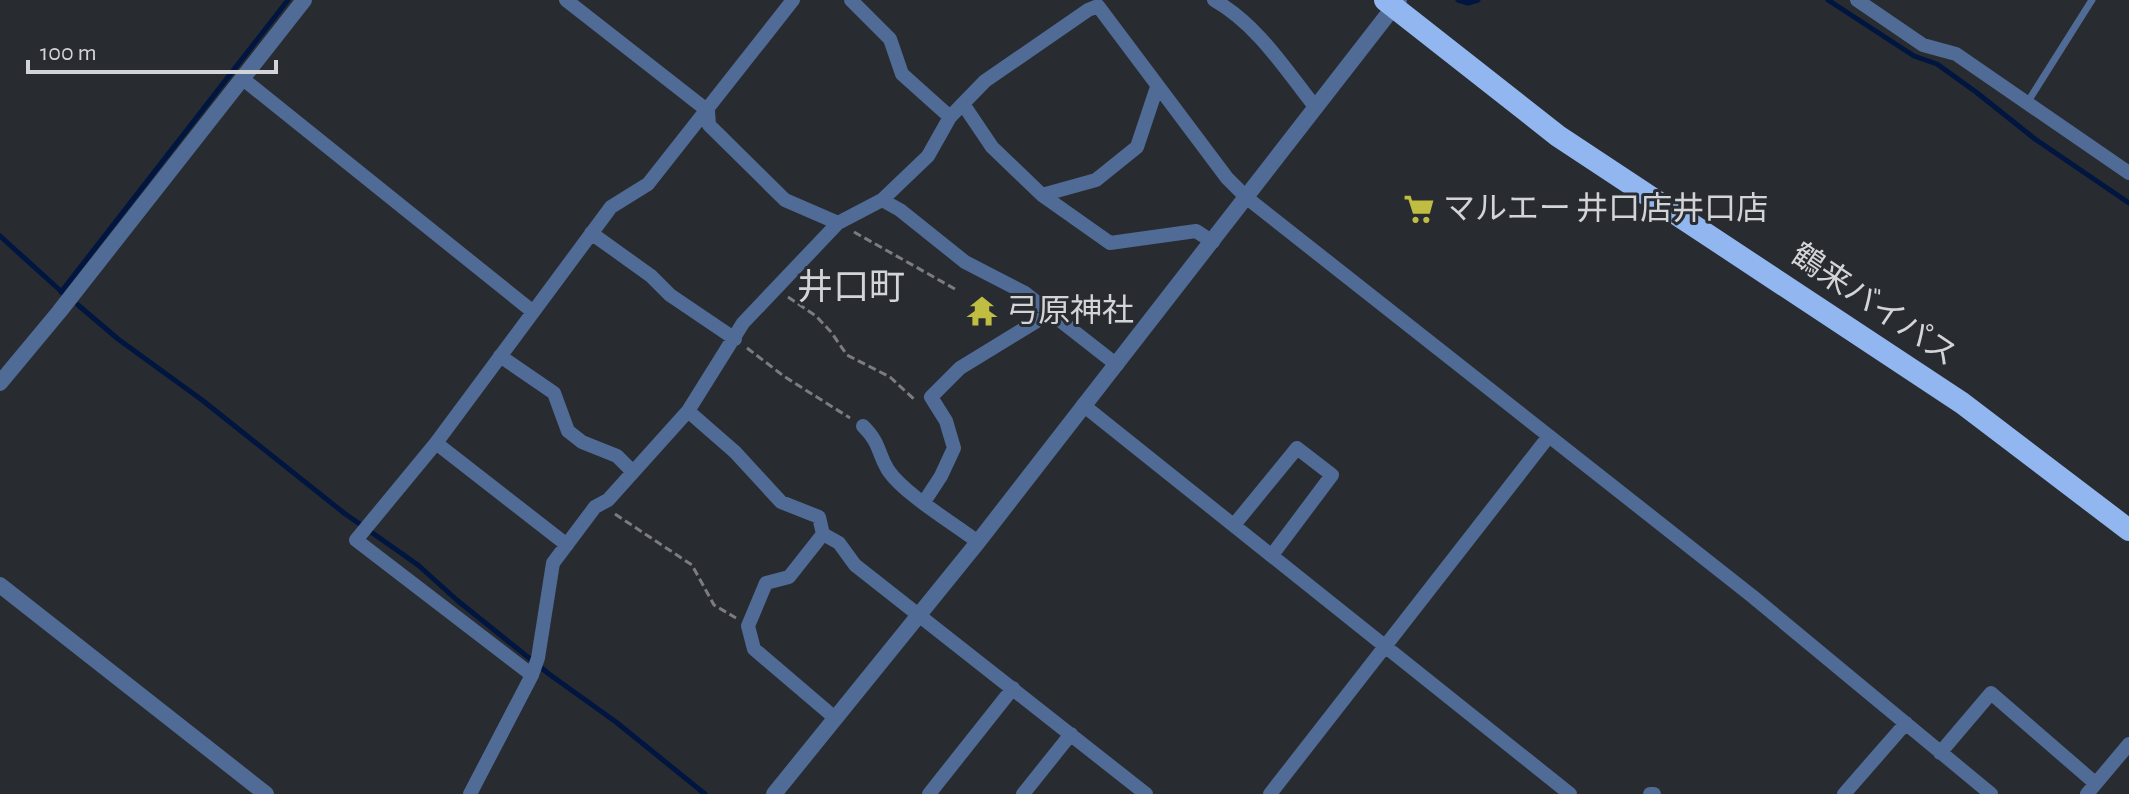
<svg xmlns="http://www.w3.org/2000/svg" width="2129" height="794" font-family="'Alegreya Sans','Noto Sans JP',sans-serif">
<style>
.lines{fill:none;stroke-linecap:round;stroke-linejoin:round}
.stream{stroke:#00153f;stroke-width:5}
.path{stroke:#7a7c80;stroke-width:3;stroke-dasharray:8 4;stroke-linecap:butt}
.service{stroke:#4f6b96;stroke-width:7}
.minor{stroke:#4f6b96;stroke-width:14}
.tertiary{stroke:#4f6b96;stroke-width:16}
.trunk{stroke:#92b7f0;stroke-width:22}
.labels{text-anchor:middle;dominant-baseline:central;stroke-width:6;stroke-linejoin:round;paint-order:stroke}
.poi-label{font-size:32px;fill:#d2d4d7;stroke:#282b2f;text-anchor:start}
.street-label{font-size:32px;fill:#d2d4d7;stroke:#282b2f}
.quarter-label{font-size:36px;fill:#d2d4d7;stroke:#282b2f}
</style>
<rect width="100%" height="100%" fill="#282b2f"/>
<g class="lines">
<!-- stream -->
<path class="stream" d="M 1458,0 L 1468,3 L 1478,0
M 1828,0 L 1914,56 L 1937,64 L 1976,92 L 2035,139 L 2129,203
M 0,236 L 63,293
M 61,292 L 288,0
M 78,305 L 118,339 L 202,400 L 344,513 L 418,565 L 458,601 L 549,674 L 616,722 L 705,794"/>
<!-- path -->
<path class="path" d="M 854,232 L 955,289
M 788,297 L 816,316 L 831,332 L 847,355 L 890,377 L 916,401
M 747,348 L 785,377 L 850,418
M 615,514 L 692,565 L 714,605 L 736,618"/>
<!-- service -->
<path class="service" d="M 2027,103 L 2092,0"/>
<!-- minor -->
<path class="minor" d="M 566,0 L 708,111 L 709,125 L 785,200 L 838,223
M 851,0 L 890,39 L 902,74 L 950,117
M 1214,0 C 1258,25 1285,69 1316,108
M 1857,0 L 1923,45 L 1956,54 L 2129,173
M 243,79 L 532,311
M 963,104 L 992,147 L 1042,195 L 1110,243 L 1196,231 L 1213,242
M 1042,195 L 1096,180 L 1137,147 L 1157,87
M 882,200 L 900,210 L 965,262 L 1025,293 L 1117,365
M 591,233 L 651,276 L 670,295 L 735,339
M 500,356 L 554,393 L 568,431 L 582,442 L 617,456 L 633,472
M 1083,405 L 1570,794
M 688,411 L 735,452 L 781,502 L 819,517 L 823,534
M 863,426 C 881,444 877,452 888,470 C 904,494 953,523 978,542
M 436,443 L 567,545
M 924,502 L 941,476 L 954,448 L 946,421 L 931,397 L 960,368 L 1050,313
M 1234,525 L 1297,448 L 1332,475 L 1272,555
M 532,675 L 356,540 L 436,443 L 611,207 L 648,184 L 793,0
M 835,718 L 754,649 L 748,626 L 766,583 L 789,577 L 823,534 L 839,543 L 855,565 L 1146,794
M 1940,753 L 1991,693 L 2095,783
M 470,794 L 532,675 L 538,658 L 553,563 L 595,507 L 608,500 L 688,411 L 743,323 L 838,223 L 882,200 L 928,156 L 950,117 L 985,81 L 1088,10 L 1098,6 L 1227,178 L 1247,198 L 1752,596 L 1991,794
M 929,794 L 1013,688
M 1023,794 L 1071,734
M 1270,794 L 1549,436
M 1650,794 L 1654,794
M 1844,794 L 1906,723
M 2087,794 L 2129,744"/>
<!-- tertiary -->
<path class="tertiary" d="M 0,383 L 59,312 L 304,0
M 0,585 L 266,794
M 774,794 L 978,542 L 1399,0"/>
<!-- trunk -->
<path class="trunk" d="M 1385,0 L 1558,136 L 1962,403 L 2129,530"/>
</g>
<!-- icons -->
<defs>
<g id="supermarket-bare" transform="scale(2.4)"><path d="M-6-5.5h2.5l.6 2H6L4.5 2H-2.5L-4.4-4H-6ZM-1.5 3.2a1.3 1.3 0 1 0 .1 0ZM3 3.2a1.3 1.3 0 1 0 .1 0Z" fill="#bfbe42" stroke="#282b2f" stroke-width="2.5" paint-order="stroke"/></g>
<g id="temple-bare" transform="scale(2.4)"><path d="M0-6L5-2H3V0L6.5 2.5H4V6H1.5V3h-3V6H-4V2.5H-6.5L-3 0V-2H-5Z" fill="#bfbe42" stroke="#282b2f" stroke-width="2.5" paint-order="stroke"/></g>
</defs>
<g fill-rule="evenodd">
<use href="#supermarket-bare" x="1419" y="209"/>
<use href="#temple-bare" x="982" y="311"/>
</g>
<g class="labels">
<!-- poi labels -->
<g class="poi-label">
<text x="1443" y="209">マルエー 井口店井口店</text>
<text x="1006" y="311">弓原神社</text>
</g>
<!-- street labels -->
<g class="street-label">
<text transform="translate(1874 305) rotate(34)">鶴来バイパス</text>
</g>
<!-- quarter labels -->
<g class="quarter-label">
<text x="851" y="288">井口町</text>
</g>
</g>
<!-- scale -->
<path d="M28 60v12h248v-12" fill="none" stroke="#d2d4d7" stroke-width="4"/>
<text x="40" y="60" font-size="24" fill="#d2d4d7" stroke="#282b2f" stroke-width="6" paint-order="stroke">100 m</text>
</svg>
